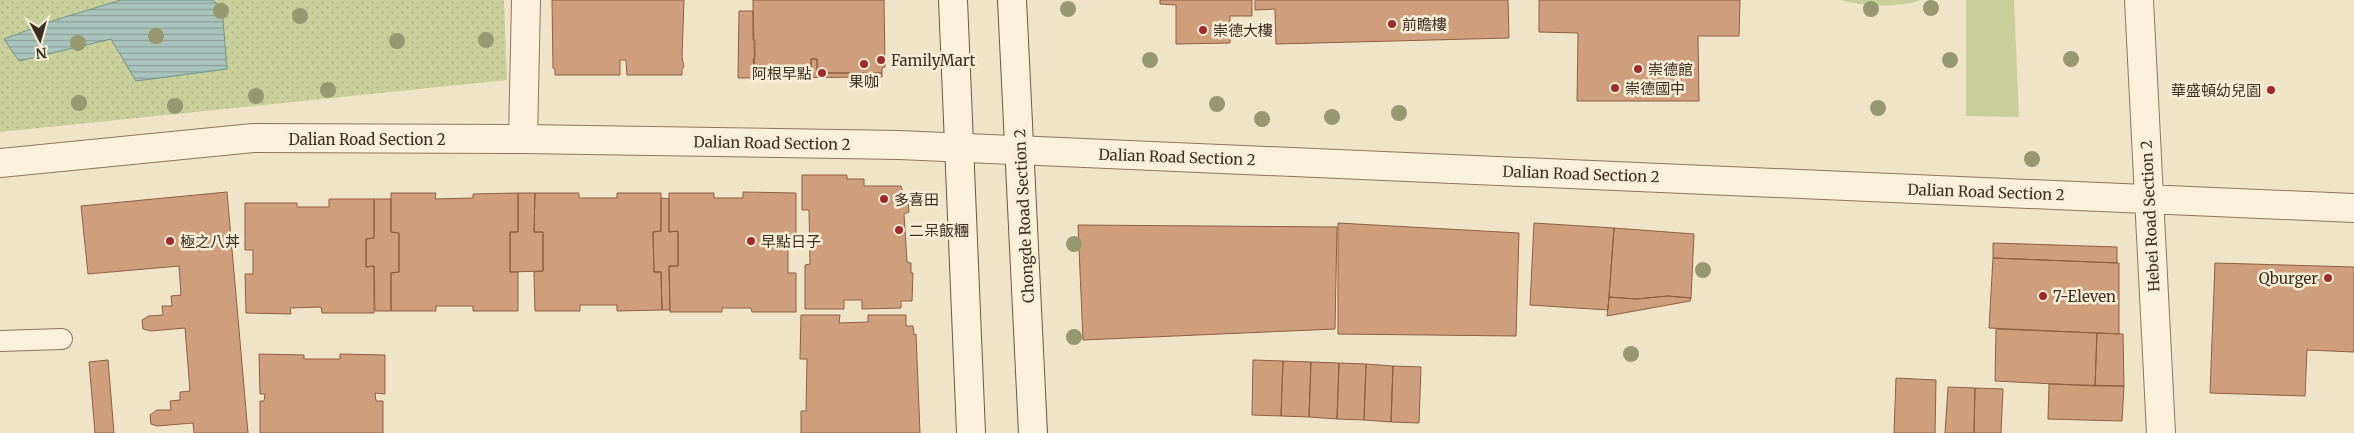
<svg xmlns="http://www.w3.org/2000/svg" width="2354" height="433" font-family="Merriweather,'Noto Sans TC',serif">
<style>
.green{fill:url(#green-dots)}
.pitch{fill:#c9cf9b}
.water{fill:url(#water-rules);stroke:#6f938a}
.building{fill:#cf9f7d;stroke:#8d5f41}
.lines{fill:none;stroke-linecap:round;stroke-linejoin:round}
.service-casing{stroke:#8d765c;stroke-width:22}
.minor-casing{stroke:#8d765c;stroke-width:30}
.secondary-casing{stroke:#6f573f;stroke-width:30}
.service{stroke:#faf1dc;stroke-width:20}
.minor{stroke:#faf1dc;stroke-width:28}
.secondary{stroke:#faf1dc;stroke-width:28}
.tree{fill:#96986f}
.poi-dot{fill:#9e2a2b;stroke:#f7eed8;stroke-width:2}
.labels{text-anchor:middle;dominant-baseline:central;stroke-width:5;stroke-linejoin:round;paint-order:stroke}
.poi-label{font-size:15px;fill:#3d2e20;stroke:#f7eed8;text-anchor:start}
.street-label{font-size:15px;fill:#3d2e20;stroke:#f7eed8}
</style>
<defs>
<pattern id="green-dots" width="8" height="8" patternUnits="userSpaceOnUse" patternTransform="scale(1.25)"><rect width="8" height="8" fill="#c9cf9b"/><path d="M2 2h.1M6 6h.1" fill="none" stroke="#aeb285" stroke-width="1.8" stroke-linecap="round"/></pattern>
<pattern id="water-rules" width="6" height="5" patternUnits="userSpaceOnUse" patternTransform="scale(1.25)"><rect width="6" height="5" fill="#a9c4bc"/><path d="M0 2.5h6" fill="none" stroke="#8ba098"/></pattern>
</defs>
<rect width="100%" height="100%" fill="#f0e4c8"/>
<!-- green -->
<path class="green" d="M 0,0 L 504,0 L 507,80 L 0,132 Z"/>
<!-- pitch -->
<path class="pitch" d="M 1841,0 L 1921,0 C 1899,8 1863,7 1841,0 Z
M 1966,0 L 2014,0 L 2019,117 L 1966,116 Z"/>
<!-- water -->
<path class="water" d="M 121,0 L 212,0 L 222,7 L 227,69 L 136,81 L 111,39 L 19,61 L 4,39 L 52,21 Z"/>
<!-- building -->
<path class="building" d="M 552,0 L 684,0 L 682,57 L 684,67 L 682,69 L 682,75 L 627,75 L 626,60 L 620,60 L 620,75 L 555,75 L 555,69 L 553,68 Z
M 753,0 L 884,0 L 885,67 L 882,68 L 882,73 L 817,73 L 817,59 L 811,59 L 811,74 L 755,74 L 753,59 L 755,57 L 755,40 L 753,40 Z
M 1160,0 L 1252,0 L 1252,16 L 1230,16 L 1230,43 L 1176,44 L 1176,5 L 1160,4 Z
M 1255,0 L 1508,0 L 1509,38 L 1276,44 L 1275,9 L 1255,10 Z
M 1539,0 L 1740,0 L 1739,36 L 1698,36 L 1699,101 L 1577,101 L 1578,33 L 1539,32 Z
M 739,11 L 753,11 L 755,74 L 811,74 L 811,59 L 817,59 L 817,73 L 882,73 L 882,77 L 738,78 Z
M 802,175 L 847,175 L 847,179 L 864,179 L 864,186 L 901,186 L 903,193 L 908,199 L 909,212 L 904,214 L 907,262 L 911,263 L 911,273 L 913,273 L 912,301 L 901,301 L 901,308 L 862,309 L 862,300 L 844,300 L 844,309 L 805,309 L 805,265 L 810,264 L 809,210 L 802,210 Z
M 227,192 L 248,433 L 194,433 L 193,423 L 157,426 L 151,424 L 150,415 L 157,410 L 171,410 L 170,401 L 180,400 L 180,392 L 190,391 L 185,328 L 151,331 L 143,329 L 142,320 L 149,316 L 163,315 L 162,306 L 172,306 L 171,296 L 181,295 L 179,266 L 88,274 L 81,206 Z
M 743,192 L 796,193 L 796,239 L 788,239 L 788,273 L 796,273 L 796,312 L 752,312 L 751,308 L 722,308 L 722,312 L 670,312 L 669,266 L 678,266 L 678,231 L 669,232 L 669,193 L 714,193 L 714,198 L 743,198 Z
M 391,193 L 436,193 L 435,199 L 473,198 L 473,194 L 518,193 L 518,232 L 510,232 L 510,272 L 518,272 L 518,311 L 473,311 L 473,306 L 436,306 L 436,311 L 391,311 L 391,273 L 399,272 L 399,233 L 391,232 Z
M 518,193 L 535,193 L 534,232 L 543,232 L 543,271 L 510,272 L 510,232 L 518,232 Z
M 535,193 L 579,193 L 579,198 L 617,198 L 617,193 L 661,193 L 661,231 L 653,232 L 654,272 L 661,272 L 662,310 L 617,311 L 617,305 L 580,305 L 580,311 L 535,311 L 534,272 L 543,271 L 543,232 L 534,232 Z
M 661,198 L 669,199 L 669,232 L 678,231 L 678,266 L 669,266 L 670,310 L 662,310 L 661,272 L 654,272 L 653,232 L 661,231 Z
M 329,199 L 374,199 L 374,238 L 366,239 L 366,267 L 374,266 L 374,313 L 322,313 L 321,307 L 290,308 L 291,314 L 246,313 L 245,274 L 253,274 L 253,250 L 245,250 L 245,203 L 297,203 L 297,207 L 329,207 Z
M 374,199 L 391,199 L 391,232 L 399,233 L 399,272 L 391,273 L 391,311 L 375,311 L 374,266 L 366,267 L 366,239 L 374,238 Z
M 1338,223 L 1519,233 L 1516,336 L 1338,334 Z
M 1534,223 L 1614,228 L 1608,310 L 1530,305 Z
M 1078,225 L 1337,227 L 1335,329 L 1083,340 Z
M 1614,228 L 1694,234 L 1691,298 L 1668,296 L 1636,299 L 1609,297 Z
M 1993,243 L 2117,247 L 2117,263 L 1993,258 Z
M 1993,258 L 2119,263 L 2119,334 L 1989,328 Z
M 2215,263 L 2354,267 L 2354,352 L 2307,350 L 2305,396 L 2210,393 Z
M 1668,296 L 1691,298 L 1690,301 L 1607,316 L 1609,297 L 1636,299 Z
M 801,315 L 840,315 L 839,323 L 868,322 L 868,315 L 906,315 L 906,326 L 913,326 L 914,335 L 916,334 L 920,433 L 801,433 L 801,411 L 806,411 L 807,359 L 800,359 Z
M 1996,329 L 2097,333 L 2095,386 L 1995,381 Z
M 2097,333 L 2123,334 L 2124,386 L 2095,386 Z
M 259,354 L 304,355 L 304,359 L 340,359 L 340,354 L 385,355 L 385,394 L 375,393 L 376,401 L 383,401 L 383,433 L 260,433 L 260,401 L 264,401 L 265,394 L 260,394 Z
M 108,360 L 114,433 L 95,433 L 89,362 Z
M 1253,360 L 1283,361 L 1281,416 L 1252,415 Z
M 1283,361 L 1311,362 L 1309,417 L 1281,416 Z
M 1311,362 L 1339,363 L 1337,419 L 1309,417 Z
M 1339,363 L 1366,364 L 1364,420 L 1337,419 Z
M 1366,364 L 1393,366 L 1391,422 L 1364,420 Z
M 1393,366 L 1421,367 L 1419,423 L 1391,422 Z
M 1896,378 L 1936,380 L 1935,433 L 1894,433 Z
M 2049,384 L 2124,386 L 2122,421 L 2048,419 Z
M 1948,387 L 1975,388 L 1974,433 L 1945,433 Z
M 1975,388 L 2003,389 L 2001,433 L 1974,433 Z"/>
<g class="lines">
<!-- service casing -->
<g class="service-casing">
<path id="service" d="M 0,341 L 62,339"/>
</g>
<!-- minor casing -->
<g class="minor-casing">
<path id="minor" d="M 2139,0 L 2161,433
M 523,139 L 526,0
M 0,163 L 253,138 L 523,139 L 899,145 L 2354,208"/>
</g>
<!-- secondary casing -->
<g class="secondary-casing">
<path id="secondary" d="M 953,0 L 971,433
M 1012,0 L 1033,433"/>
</g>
<!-- service -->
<use href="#service" class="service"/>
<!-- minor -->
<use href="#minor" class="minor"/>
<!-- secondary -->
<use href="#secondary" class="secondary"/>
</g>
<!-- trees -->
<g class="tree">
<circle cx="1931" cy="8" r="8"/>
<circle cx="1068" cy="9" r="8"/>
<circle cx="1871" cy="9" r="8"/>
<circle cx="221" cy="11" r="8"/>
<circle cx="300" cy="16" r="8"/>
<circle cx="156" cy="36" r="8"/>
<circle cx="486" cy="40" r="8"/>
<circle cx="397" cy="41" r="8"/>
<circle cx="78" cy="43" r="8"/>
<circle cx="2071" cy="59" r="8"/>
<circle cx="1150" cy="60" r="8"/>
<circle cx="1950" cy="60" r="8"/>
<circle cx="328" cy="90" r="8"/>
<circle cx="256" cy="96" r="8"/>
<circle cx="79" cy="103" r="8"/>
<circle cx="1217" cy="104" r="8"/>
<circle cx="175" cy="106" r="8"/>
<circle cx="1878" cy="108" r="8"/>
<circle cx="1399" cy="113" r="8"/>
<circle cx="1332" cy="117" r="8"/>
<circle cx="1262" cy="119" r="8"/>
<circle cx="2032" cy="159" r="8"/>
<circle cx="1074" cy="244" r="8"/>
<circle cx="1703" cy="270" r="8"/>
<circle cx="1074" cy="337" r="8"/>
<circle cx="1631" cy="354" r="8"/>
</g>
<!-- markers -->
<g class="poi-dot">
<circle cx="1392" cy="24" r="5"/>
<circle cx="1203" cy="30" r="5"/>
<circle cx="881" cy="60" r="5"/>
<circle cx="864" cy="64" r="5"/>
<circle cx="1638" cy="69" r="5"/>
<circle cx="822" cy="73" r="5"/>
<circle cx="1615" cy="88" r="5"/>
<circle cx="2271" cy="90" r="5"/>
<circle cx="884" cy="199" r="5"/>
<circle cx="899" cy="230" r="5"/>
<circle cx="170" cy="241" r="5"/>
<circle cx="751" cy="241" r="5"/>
<circle cx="2328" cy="278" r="5"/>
<circle cx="2043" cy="296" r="5"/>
</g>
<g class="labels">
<!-- poi labels -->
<g class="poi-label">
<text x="1402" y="24">前瞻樓</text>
<text x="1213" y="30">崇德大樓</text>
<text x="891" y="60">FamilyMart</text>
<text x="1648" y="69">崇德館</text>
<text x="812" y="73" text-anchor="end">阿根早點</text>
<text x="864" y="81" text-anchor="middle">果咖</text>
<text x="1625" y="88">崇德國中</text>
<text x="2261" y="90" text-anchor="end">華盛頓幼兒園</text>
<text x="894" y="199">多喜田</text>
<text x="909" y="230">二呆飯糰</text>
<text x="180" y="241">極之八丼</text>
<text x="761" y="241">早點日子</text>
<text x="2318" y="278" text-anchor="end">Qburger</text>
<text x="2053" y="296">7-Eleven</text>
</g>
<!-- street labels -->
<g class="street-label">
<text x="367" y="139">Dalian Road Section 2</text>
<text transform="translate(772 143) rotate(1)">Dalian Road Section 2</text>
<text transform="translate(1177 157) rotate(2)">Dalian Road Section 2</text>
<text transform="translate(1581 174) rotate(2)">Dalian Road Section 2</text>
<text transform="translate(1986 192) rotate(2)">Dalian Road Section 2</text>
<text transform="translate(1024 216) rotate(-93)">Chongde Road Section 2</text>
<text transform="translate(2150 216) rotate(-93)">Hebei Road Section 2</text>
</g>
</g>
<!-- north arrow -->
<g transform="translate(40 40) rotate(174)" stroke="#f7eed8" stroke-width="4" paint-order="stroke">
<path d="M0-4L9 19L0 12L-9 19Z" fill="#3d2e20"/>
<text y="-8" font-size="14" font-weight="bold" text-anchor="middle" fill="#3d2e20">N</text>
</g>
</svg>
